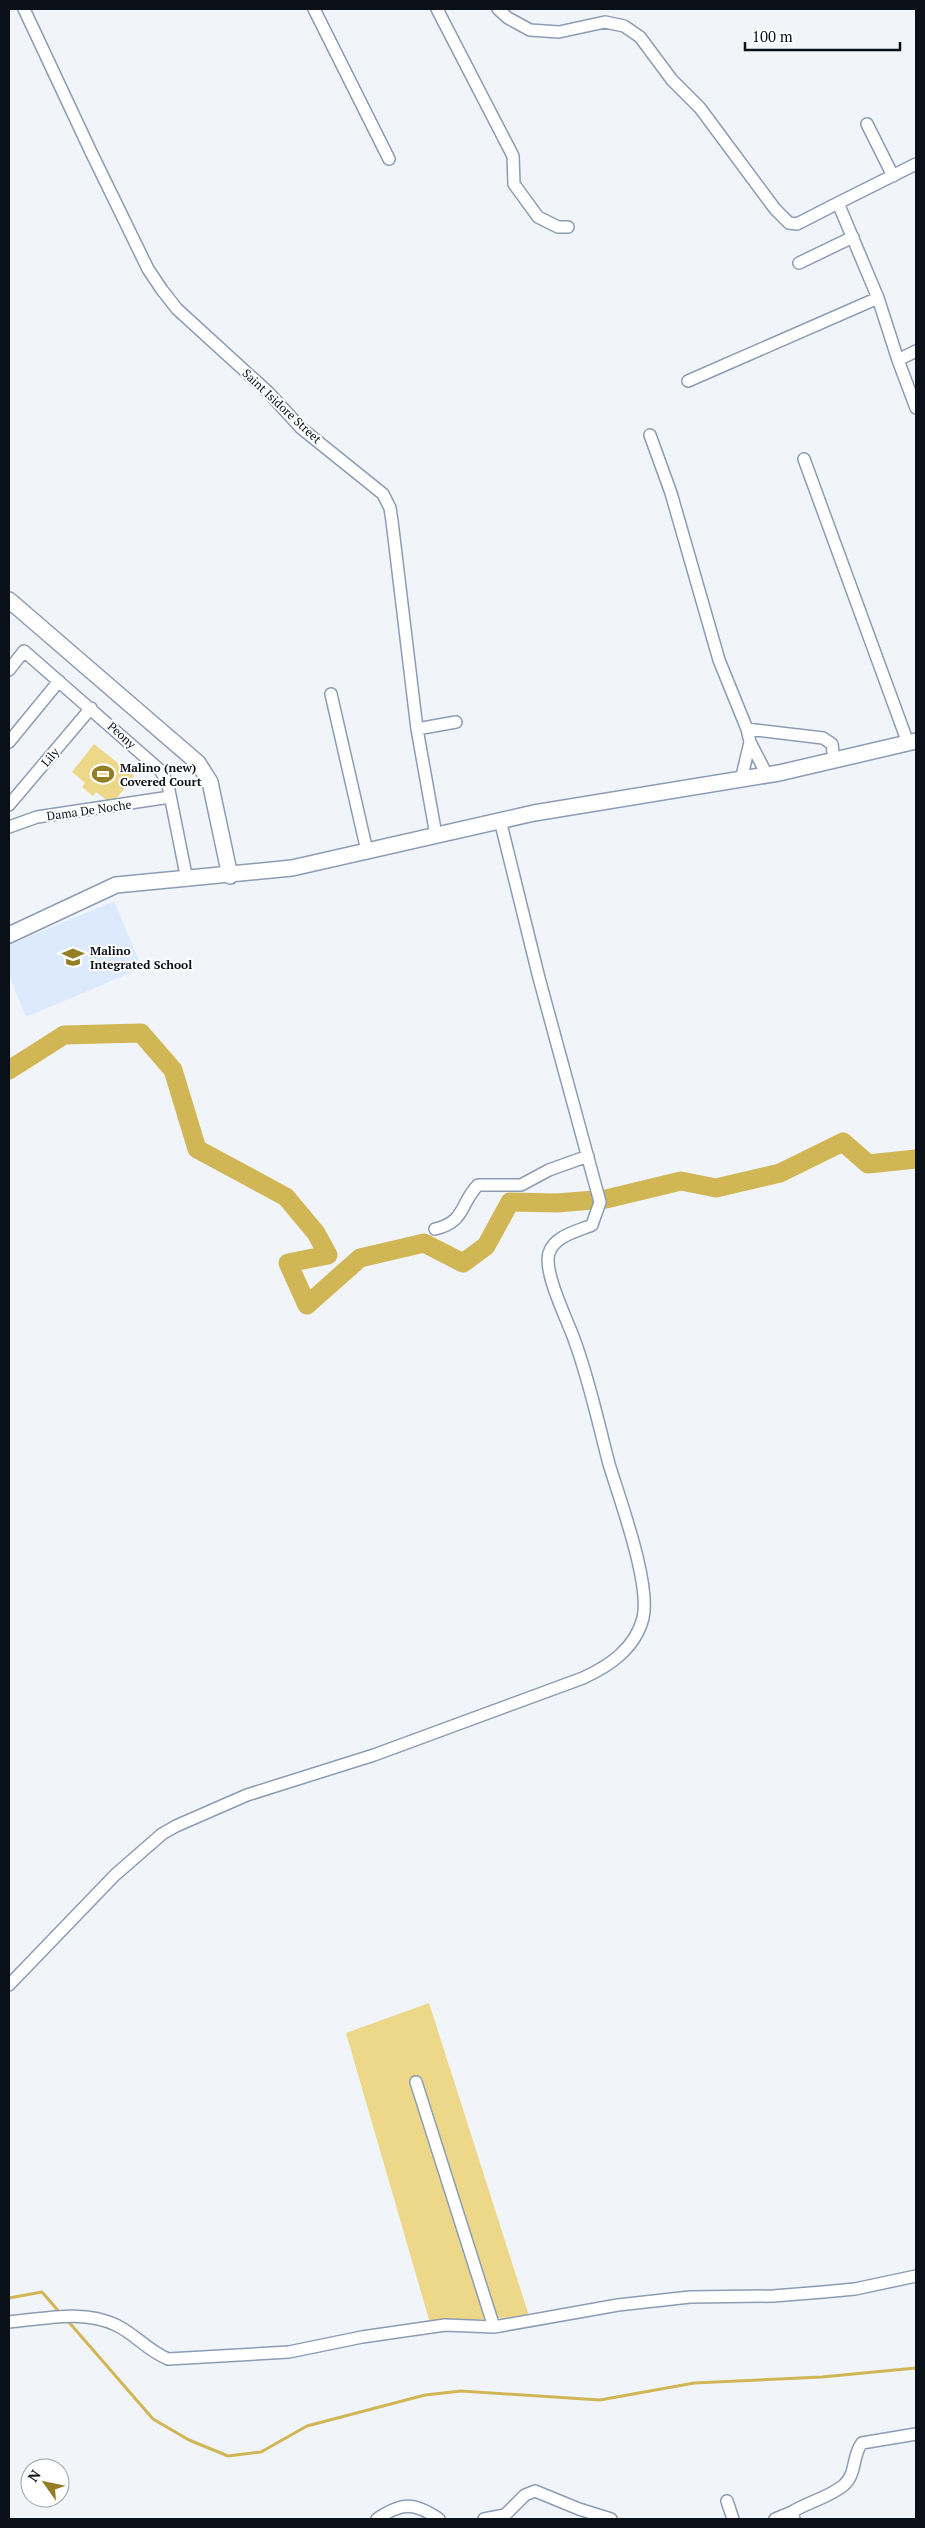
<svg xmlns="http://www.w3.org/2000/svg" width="925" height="2528" font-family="'PT Serif',serif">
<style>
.built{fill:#ddeafd}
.green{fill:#edd788}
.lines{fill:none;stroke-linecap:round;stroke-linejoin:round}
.stream{stroke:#d1b656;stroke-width:3}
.river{stroke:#d1b656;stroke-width:19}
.minor-casing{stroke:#8b9cb4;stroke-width:14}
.tertiary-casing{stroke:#8b9cb4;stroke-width:18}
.minor{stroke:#fff;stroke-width:11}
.tertiary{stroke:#fff;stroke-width:15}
.labels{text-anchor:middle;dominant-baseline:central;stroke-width:4;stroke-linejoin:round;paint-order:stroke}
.street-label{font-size:12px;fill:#0a1018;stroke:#fff}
.poi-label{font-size:12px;font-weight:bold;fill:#0a1018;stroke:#fff;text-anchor:start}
</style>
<rect width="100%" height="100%" fill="#f1f5fa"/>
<!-- built -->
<path class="built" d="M 114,901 L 142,968 L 26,1017 L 9,975 L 9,945 Z"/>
<!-- green -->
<path class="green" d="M 94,744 L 134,776 L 112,804 L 96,792 L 93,796 L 82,787 L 85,783 L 72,772 Z
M 429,2003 L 529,2316 L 430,2323 L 346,2033 Z"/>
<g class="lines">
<!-- stream -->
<path class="stream" d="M 9,2298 L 42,2292 L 61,2314
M 67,2320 L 153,2419 L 189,2440 L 228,2456 L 261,2452 L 307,2426 L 425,2395 L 461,2391 L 600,2400 L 694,2383 L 822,2377 L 916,2368"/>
<!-- river -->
<path class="river" d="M 9,1070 L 64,1035 L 141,1033 L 173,1070 L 197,1149 L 286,1197 L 316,1233 L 328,1255 L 288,1263 L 307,1305 L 360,1258 L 424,1243 L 463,1263 L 486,1246 L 510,1202 L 557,1203 L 606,1199 L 681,1181 L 716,1188 L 780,1173 L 843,1142 L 868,1164 L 916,1159"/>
<!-- minor casing -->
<g class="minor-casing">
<path id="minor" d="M 24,9 L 91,152 L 148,269 L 162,290 L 177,309 L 269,393 L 301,428 L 383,494 L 390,508 L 392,521 L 417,729 L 436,835
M 314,9 L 389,159
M 437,9 L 513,156 L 514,184 L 538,217 L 558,227 L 568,227
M 498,9 L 508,18 L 530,30 L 559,32 L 605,22 L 624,26 L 640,37 L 672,80 L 700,108 L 775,209 L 789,223 L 797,224 L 838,203
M 867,124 L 893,176
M 799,263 L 853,237
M 916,351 L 898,360 L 916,408
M 898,360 L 878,298 L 838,203 L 916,164
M 688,381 L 878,298
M 650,435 L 671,493 L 719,660 L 747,729 L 750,742 L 741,780
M 804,459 L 908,743
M 9,670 L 24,651 L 161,771 L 168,785 L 187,880
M 331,694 L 367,851
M 417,729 L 456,722
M 747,729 L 823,738 L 832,744 L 834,761
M 9,742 L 59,681
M 750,742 L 767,775
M 9,805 L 91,708
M 9,827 L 37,817 L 170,797
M 435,1229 C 466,1222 460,1203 478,1185 L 521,1185 L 549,1170 L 588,1156
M 9,1985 L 115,1875 L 162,1834 L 176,1826 L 247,1795 L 374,1755 L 583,1678 C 609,1666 635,1649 643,1618 C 651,1584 620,1500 609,1464 C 598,1422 589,1379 574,1339 C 567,1319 543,1272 549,1253 C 554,1236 578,1231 592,1225 L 600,1202 L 539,978 L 500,820
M 416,2082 L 494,2327
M 9,2322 C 44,2319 83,2309 116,2325 C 135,2334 148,2351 168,2359 L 289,2352 L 362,2337 L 445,2325 L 494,2327 L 618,2305 L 690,2297 L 773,2296 L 823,2292 L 855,2289 L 916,2276
M 727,2501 L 733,2519
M 377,2519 C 402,2502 414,2502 439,2519
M 484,2519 L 505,2515 L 525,2495 L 535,2491 L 579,2509 L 611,2519
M 775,2519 L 792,2512
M 794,2519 L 792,2512 C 808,2502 830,2497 844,2485 C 857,2473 852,2455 862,2443 L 916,2434"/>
</g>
<!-- tertiary casing -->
<g class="tertiary-casing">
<path id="tertiary" d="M 9,600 L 198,763 L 210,782 L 230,876
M 9,935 L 116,885 L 292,868 L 534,813 L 779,773 L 916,741"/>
</g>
<!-- minor -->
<use href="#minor" class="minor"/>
<!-- tertiary -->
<use href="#tertiary" class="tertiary"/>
</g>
<!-- icons -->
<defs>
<g id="stadium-bare" transform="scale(1.725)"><path d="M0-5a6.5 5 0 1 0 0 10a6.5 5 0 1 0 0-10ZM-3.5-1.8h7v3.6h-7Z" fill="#947d24" stroke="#fff" stroke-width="2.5" paint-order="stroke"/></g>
<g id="school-bare" transform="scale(1.725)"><path d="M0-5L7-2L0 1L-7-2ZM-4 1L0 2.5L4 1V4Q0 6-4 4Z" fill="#947d24" stroke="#fff" stroke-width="2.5" paint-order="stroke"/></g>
</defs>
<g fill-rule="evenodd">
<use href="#stadium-bare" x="103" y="774"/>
<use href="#school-bare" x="73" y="957"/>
</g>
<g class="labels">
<!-- street labels -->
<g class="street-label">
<text transform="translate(282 406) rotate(43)">Saint Isidore Street</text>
<text transform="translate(122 735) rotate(42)">Peony</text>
<text transform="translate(50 757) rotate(-50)">Lily</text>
<text transform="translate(89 810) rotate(-8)">Dama De Noche</text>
</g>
<!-- poi labels -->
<g class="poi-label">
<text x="120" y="767">Malino (new)<tspan x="120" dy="14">Covered Court</tspan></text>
<text x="90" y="950">Malino<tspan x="90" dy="14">Integrated School</tspan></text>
</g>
</g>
<!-- border -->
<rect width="925" height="2528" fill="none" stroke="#0a1018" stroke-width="20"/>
<!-- north arrow -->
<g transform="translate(45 2483) rotate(303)"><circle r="24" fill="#ffffff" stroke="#9d9fa3"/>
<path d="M0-4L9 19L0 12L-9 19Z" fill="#947d24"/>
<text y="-8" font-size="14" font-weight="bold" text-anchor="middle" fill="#0a1018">N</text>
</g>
<!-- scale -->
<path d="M745 42v8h155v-8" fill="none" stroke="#0a1018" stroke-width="2.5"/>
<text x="752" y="42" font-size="15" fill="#0a1018" stroke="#ffffff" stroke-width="4" paint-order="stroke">100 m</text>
</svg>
